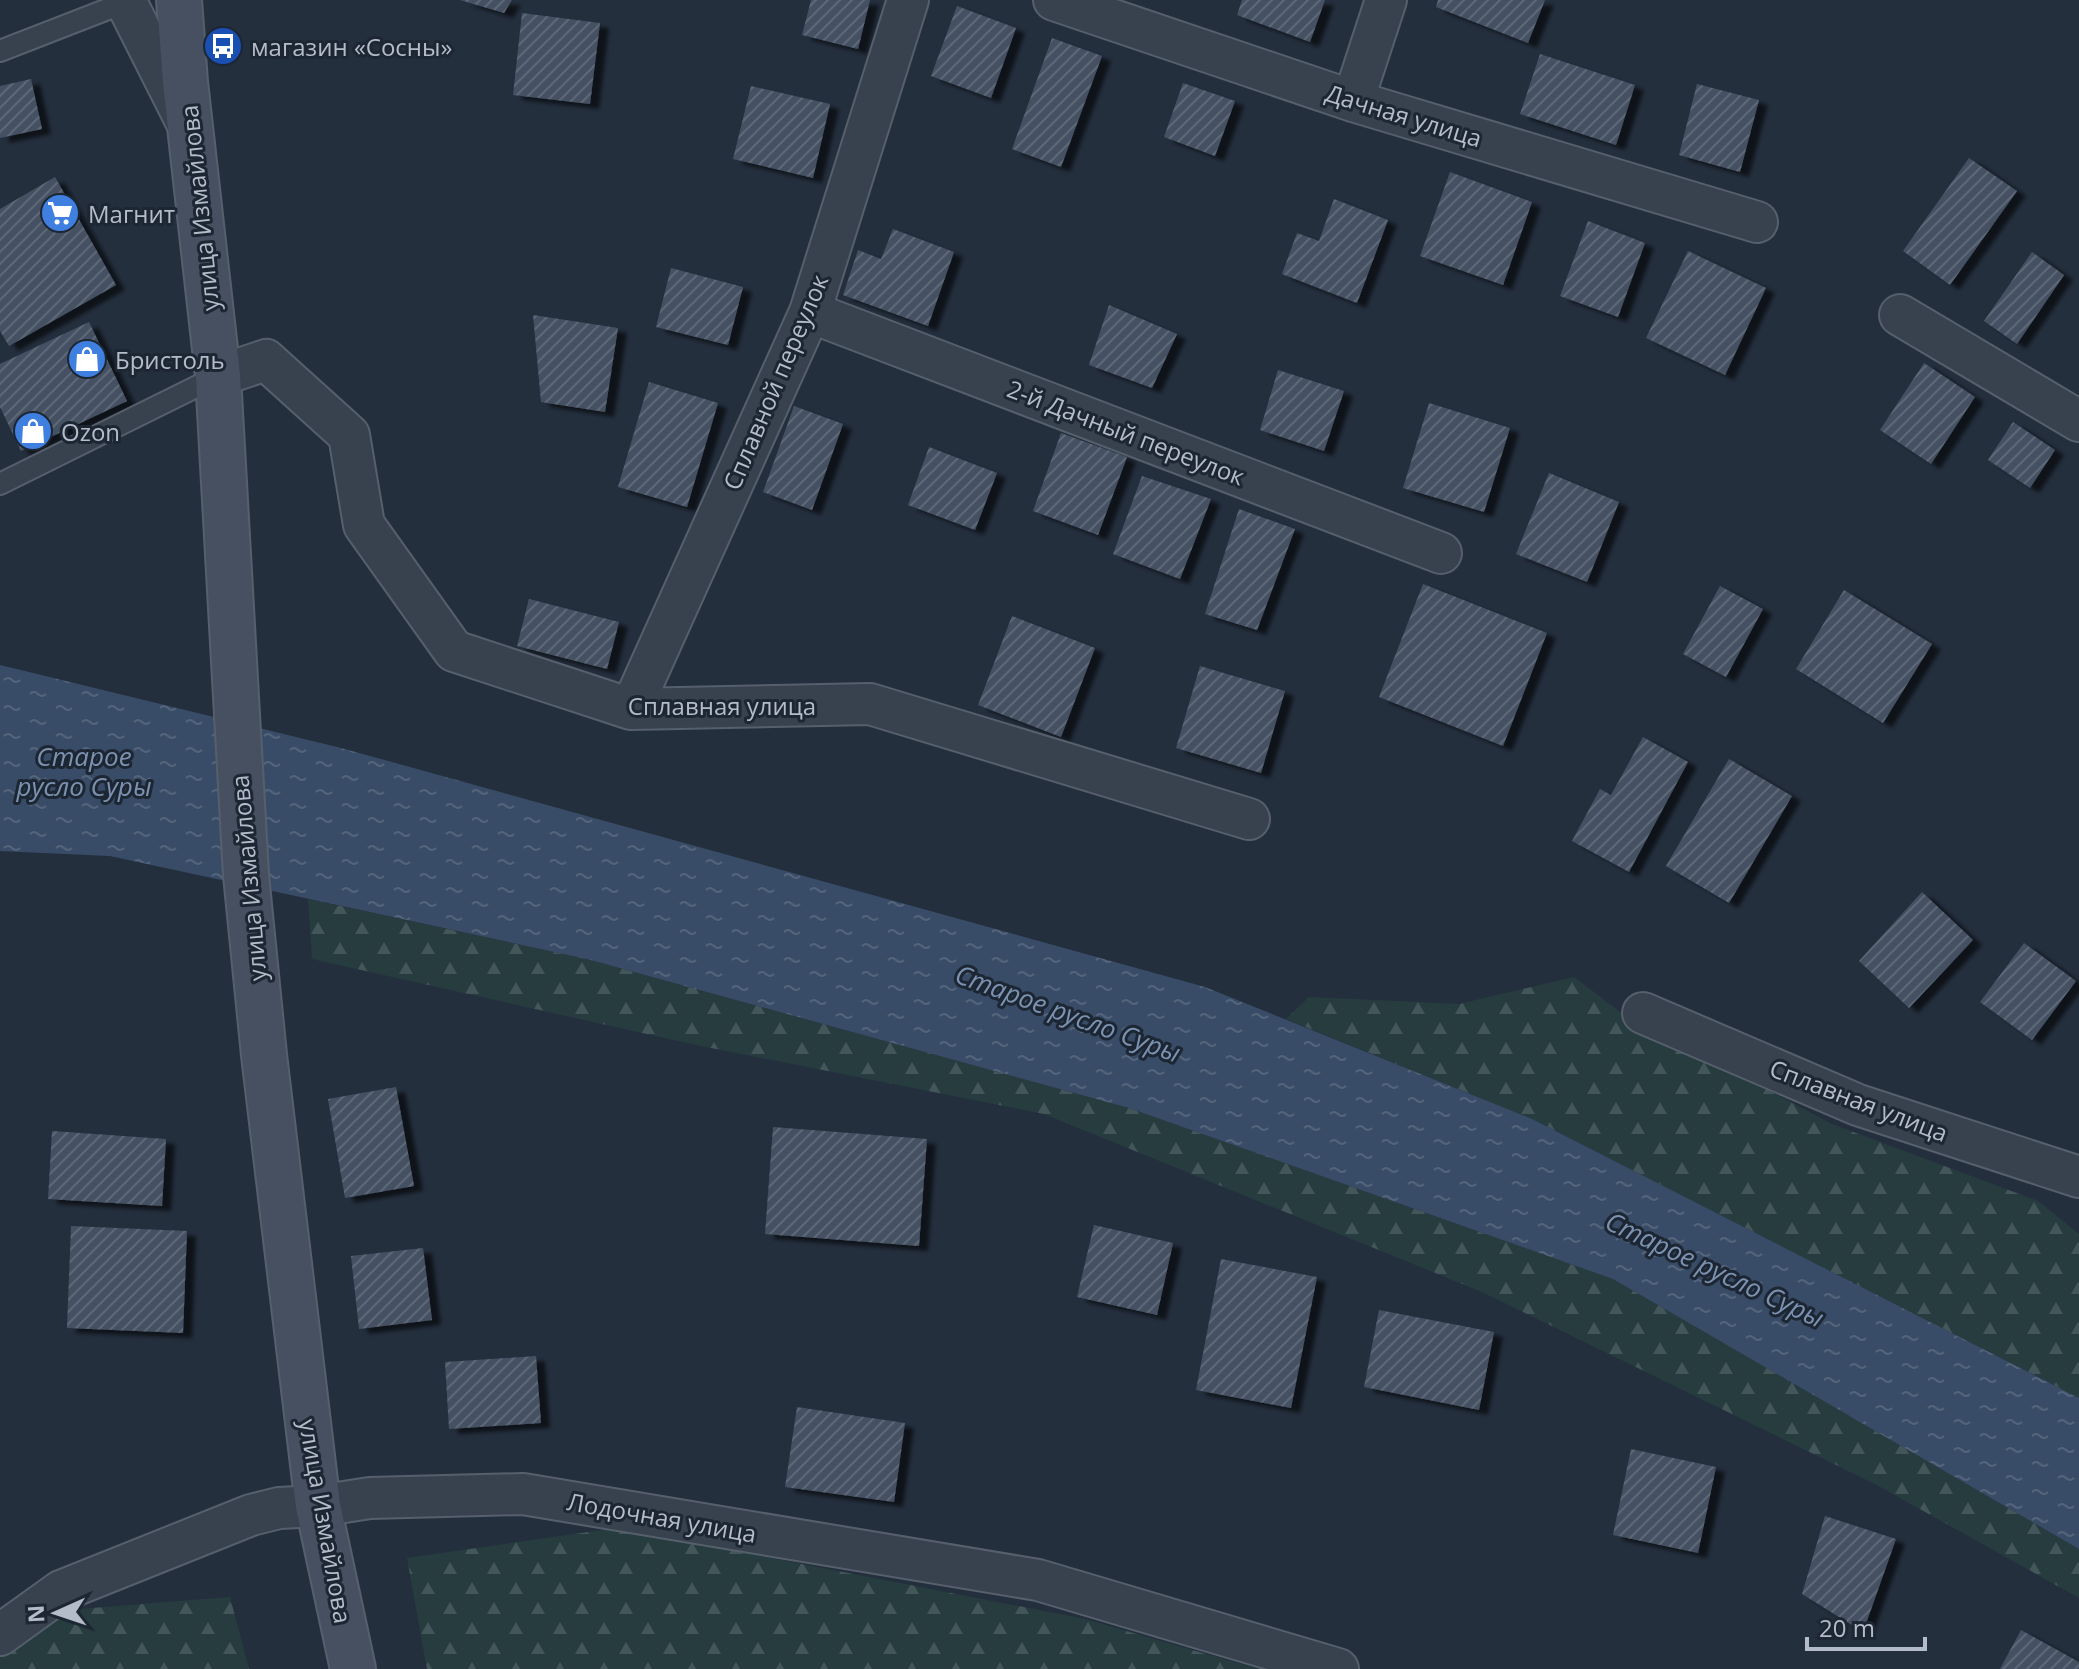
<svg xmlns="http://www.w3.org/2000/svg" width="2079" height="1669" font-family="'Open Sans',sans-serif">
<style>
.forest{fill:url(#forest-firs)}
.water{fill:url(#water-ripples)}
.building{fill:url(#building-hatch);filter:url(#shadow)}
.lines{fill:none;stroke-linecap:round;stroke-linejoin:round}
.lane-casing{stroke:#565f6c;stroke-width:24}
.street-casing{stroke:#565f6c;stroke-width:44}
.secondary-casing{stroke:#565f6c;stroke-width:48}
.lane{stroke:#38414e;stroke-width:20}
.street{stroke:#38414e;stroke-width:40}
.secondary{stroke:#465061;stroke-width:44}
.labels{text-anchor:middle;dominant-baseline:central;stroke-width:6;stroke-linejoin:round;paint-order:stroke}
.poi-label{font-size:24px;fill:#b4bcc9;stroke:#1d2633;text-anchor:start}
.street-label{font-size:24px;fill:#b4bcc9;stroke:#1d2633}
.water-label{font-size:26px;font-style:italic;fill:#7c92b1;stroke:#1d2633}
</style>
<defs>
<pattern id="forest-firs" width="22" height="20" patternUnits="userSpaceOnUse" patternTransform="scale(2)"><rect width="22" height="20" fill="#263c3f"/><path d="M5 1l3.5 6h-7zM16 11l3.5 6h-7z" fill="#435659"/></pattern>
<pattern id="water-ripples" width="26" height="14" patternUnits="userSpaceOnUse" patternTransform="scale(2)"><rect width="26" height="14" fill="#394c67"/><path d="M2 4q2-2 4 0t4 0M15 11q2-2 4 0t4 0" fill="none" stroke="#53647b"/></pattern>
<pattern id="building-hatch" width="6" height="6" patternUnits="userSpaceOnUse" patternTransform="scale(2)"><rect width="6" height="6" fill="#455162"/><path d="M-1 1l2-2M0 6l6-6M5 7l2-2" fill="none" stroke="#5d6877"/></pattern>
<filter id="shadow"><feDropShadow dx="9" dy="5" stdDeviation="2" flood-color="#0009"/></filter>
</defs>
<rect width="100%" height="100%" fill="#242f3e"/>
<!-- forest -->
<path class="forest" d="M 308,899 L 587,959 L 1129,1108 L 1613,1279 L 2079,1549 L 2079,1598 L 1877,1485 L 1482,1292 L 1044,1114 L 696,1045 L 312,959 Z
M 1574,977 L 1620,1012 L 1832,1124 L 2038,1201 L 2079,1234 L 2079,1398 L 1532,1119 L 1286,1019 L 1309,997 L 1459,1004 Z
M 616,1528 L 1085,1619 L 1258,1669 L 427,1669 L 407,1558 Z
M 230,1597 L 249,1669 L 0,1669 L 0,1656 L 67,1610 Z"/>
<!-- water -->
<path class="water" d="M 0,665 L 341,748 L 1205,987 L 1532,1119 L 2079,1398 L 2079,1549 L 1613,1279 L 1129,1108 L 587,959 L 110,856 L 0,851 Z"/>
<!-- building -->
<path class="building" d="M 460,0 L 512,0 L 504,13 Z
M 811,0 L 870,0 L 858,49 L 802,35 Z
M 1242,0 L 1325,0 L 1310,42 L 1237,15 Z
M 1438,0 L 1545,0 L 1528,43 L 1436,7 Z
M 957,6 L 1016,28 L 991,98 L 931,76 Z
M 522,13 L 600,23 L 590,104 L 513,95 Z
M 1052,38 L 1102,56 L 1061,167 L 1012,149 Z
M 1540,54 L 1635,85 L 1616,145 L 1520,114 Z
M 31,79 L 42,129 L 0,138 L 0,86 Z
M 1183,83 L 1235,101 L 1215,156 L 1164,137 Z
M 1697,84 L 1759,100 L 1740,172 L 1679,155 Z
M 751,86 L 830,104 L 813,178 L 733,159 Z
M 1969,158 L 2017,191 L 1950,285 L 1903,251 Z
M 1450,172 L 1532,202 L 1503,285 L 1420,256 Z
M 55,177 L 116,285 L 9,346 L 0,331 L 0,209 Z
M 1334,199 L 1388,220 L 1357,303 L 1282,274 L 1297,233 L 1319,241 Z
M 1588,221 L 1645,243 L 1618,317 L 1560,296 Z
M 893,229 L 954,252 L 928,326 L 843,295 L 858,250 L 881,259 Z
M 1688,251 L 1766,288 L 1725,375 L 1646,338 Z
M 2032,252 L 2064,275 L 2017,344 L 1984,321 Z
M 671,268 L 743,287 L 728,345 L 656,327 Z
M 1109,305 L 1177,334 L 1152,388 L 1089,365 Z
M 533,315 L 618,328 L 605,412 L 541,402 Z
M 89,322 L 127,401 L 21,451 L 0,407 L 0,364 Z
M 1924,363 L 1975,397 L 1931,464 L 1880,430 Z
M 1278,370 L 1344,391 L 1324,451 L 1260,430 Z
M 649,382 L 718,403 L 687,507 L 618,487 Z
M 1429,403 L 1510,428 L 1484,512 L 1403,488 Z
M 794,406 L 843,424 L 812,510 L 763,492 Z
M 2013,422 L 2055,450 L 2030,488 L 1988,460 Z
M 1061,433 L 1127,457 L 1098,535 L 1033,511 Z
M 929,447 L 997,473 L 975,530 L 908,505 Z
M 1549,473 L 1619,502 L 1587,582 L 1516,554 Z
M 1142,476 L 1211,499 L 1180,579 L 1113,554 Z
M 1239,509 L 1295,529 L 1257,630 L 1205,614 Z
M 1423,584 L 1547,633 L 1503,746 L 1379,697 Z
M 1720,586 L 1763,609 L 1726,677 L 1683,654 Z
M 1844,590 L 1932,644 L 1883,723 L 1796,669 Z
M 529,599 L 619,622 L 607,669 L 517,646 Z
M 1012,616 L 1095,648 L 1061,737 L 978,705 Z
M 1200,666 L 1285,691 L 1261,773 L 1176,748 Z
M 1643,737 L 1688,762 L 1629,872 L 1572,841 L 1600,789 L 1611,795 Z
M 1729,759 L 1792,796 L 1729,903 L 1666,866 Z
M 1922,892 L 1973,940 L 1909,1008 L 1859,961 Z
M 2024,943 L 2076,981 L 2032,1040 L 1980,1002 Z
M 396,1087 L 414,1186 L 345,1198 L 328,1099 Z
M 773,1127 L 927,1139 L 919,1246 L 765,1234 Z
M 52,1131 L 166,1139 L 162,1206 L 48,1199 Z
M 1094,1225 L 1173,1243 L 1157,1315 L 1077,1297 Z
M 71,1226 L 187,1231 L 183,1333 L 67,1328 Z
M 423,1248 L 432,1320 L 359,1329 L 351,1256 Z
M 1221,1259 L 1317,1277 L 1291,1408 L 1196,1390 Z
M 1379,1310 L 1494,1332 L 1479,1410 L 1364,1387 Z
M 536,1356 L 541,1423 L 449,1429 L 445,1362 Z
M 797,1407 L 905,1423 L 894,1502 L 785,1487 Z
M 1631,1449 L 1716,1467 L 1698,1553 L 1613,1535 Z
M 1825,1516 L 1896,1539 L 1863,1632 L 1802,1594 Z
M 2021,1630 L 2079,1662 L 2079,1669 L 2000,1669 Z"/>
<g class="lines">
<!-- lane casing -->
<g class="lane-casing">
<path id="lane" d="M 0,51 L 126,2
M 0,484 L 218,376"/>
</g>
<!-- street casing -->
<g class="street-casing">
<path id="street" d="M 125,0 L 186,121
M 1054,0 L 1353,101 L 1757,222
M 1353,101 L 1386,0
M 810,312 L 1441,553
M 1900,315 L 2079,421
M 218,376 L 266,360 L 349,435 L 364,525 L 454,651 L 631,709 L 870,704 L 1249,819
M 631,709 L 810,312 L 908,0
M 1643,1013 L 1858,1105 L 2079,1177
M 0,1635 L 61,1591 L 251,1515 L 279,1508 L 318,1506 L 370,1498 L 523,1494 L 1038,1580 L 1338,1669"/>
</g>
<!-- secondary casing -->
<g class="secondary-casing">
<path id="secondary" d="M 179,0 L 185,82 L 218,376 L 246,875 L 264,1055 L 318,1506 L 353,1669"/>
</g>
<!-- lane -->
<use href="#lane" class="lane"/>
<!-- street -->
<use href="#street" class="street"/>
<!-- secondary -->
<use href="#secondary" class="secondary"/>
</g>
<!-- icons -->
<defs>
<g id="bus-disc" transform="scale(2)"><circle r="9.5" fill="#1a4fb4" stroke="#1d2633"/><path d="M-5-6H5V4H4V6H2V4H-2V6H-4V4H-5ZM-3.5-4V0h7V-4ZM-3.5 1.2v1.5H-2V1.2ZM2 1.2v1.5H3.5V1.2Z" fill="#fff"/></g>
<g id="supermarket-disc" transform="scale(2)"><circle r="9.5" fill="#3f7fe0" stroke="#1d2633"/><path d="M-6-5.5h2.5l.6 2H6L4.5 2H-2.5L-4.4-4H-6ZM-1.5 3.2a1.3 1.3 0 1 0 .1 0ZM3 3.2a1.3 1.3 0 1 0 .1 0Z" fill="#fff"/></g>
<g id="shop-disc" transform="scale(2)"><circle r="9.5" fill="#3f7fe0" stroke="#1d2633"/><path d="M-5-2.5h2.3a2.7 3.5 0 0 1 5.4 0H5L5.5 6h-11ZM-1.5-2.5h3a1.5 2.3 0 0 0-3 0Z" fill="#fff"/></g>
</defs>
<g fill-rule="evenodd">
<use href="#bus-disc" x="223" y="46"/>
<use href="#supermarket-disc" x="60" y="213"/>
<use href="#shop-disc" x="87" y="359"/>
<use href="#shop-disc" x="33" y="431"/>
</g>
<g class="labels">
<!-- poi labels -->
<g class="poi-label">
<text x="251" y="46">магазин «Сосны»</text>
<text x="88" y="213">Магнит</text>
<text x="115" y="359">Бристоль</text>
<text x="61" y="431">Ozon</text>
</g>
<!-- street labels -->
<g class="street-label">
<text transform="translate(1404 115) rotate(17)">Дачная улица</text>
<text transform="translate(199 208) rotate(-96)">улица Измайлова</text>
<text transform="translate(775 382) rotate(-67)">Сплавной переулок</text>
<text transform="translate(1126 432) rotate(21)">2-й Дачный переулок</text>
<text x="722" y="705">Сплавная улица</text>
<text transform="translate(248 878) rotate(-95)">улица Измайлова</text>
<text transform="translate(1859 1100) rotate(21)">Сплавная улица</text>
<text transform="translate(662 1517) rotate(10)">Лодочная улица</text>
<text transform="translate(326 1521) rotate(80)">улица Измайлова</text>
</g>
<!-- water labels -->
<g class="water-label">
<text x="84" y="756">Старое<tspan x="84" dy="30">русло Суры</tspan></text>
<text transform="translate(1068 1013) rotate(20)">Старое русло Суры</text>
<text transform="translate(1715 1269) rotate(25)">Старое русло Суры</text>
</g>
</g>
<!-- north arrow -->
<g transform="translate(56 1613) rotate(267)" stroke="#1d2633" stroke-width="6" paint-order="stroke">
<path d="M0-6L14 30L0 20L-14 30Z" fill="#b4bcc9"/>
<text y="-12" font-size="22" font-weight="bold" text-anchor="middle" fill="#b4bcc9">N</text>
</g>
<!-- scale -->
<path d="M1807 1637v12h118v-12" fill="none" stroke="#b4bcc9" stroke-width="4"/>
<text x="1819" y="1637" font-size="24" fill="#b4bcc9" stroke="#1d2633" stroke-width="6" paint-order="stroke">20 m</text>
</svg>
